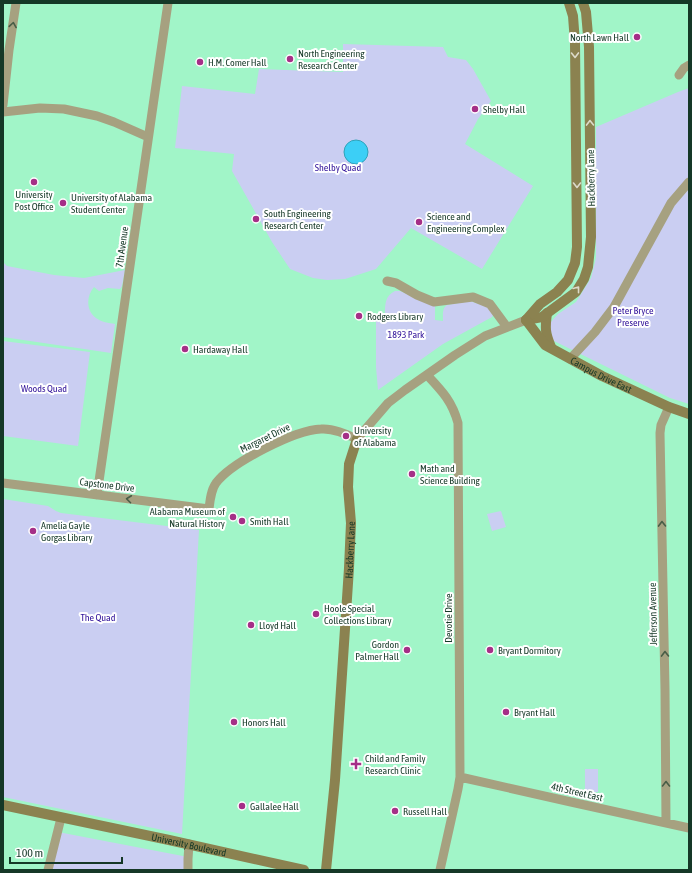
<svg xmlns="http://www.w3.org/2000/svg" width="692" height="873" font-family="'Asap Condensed',sans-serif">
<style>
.green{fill:#cacef2}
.water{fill:#3ccff6;stroke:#30a2b8}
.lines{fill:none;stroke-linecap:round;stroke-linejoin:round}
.street{stroke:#a6a180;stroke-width:9}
.secondary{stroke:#8b8250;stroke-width:10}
.oneway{stroke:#485d46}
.oneway2{stroke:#dcdaca}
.poi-dot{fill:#a52f87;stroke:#fff;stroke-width:1.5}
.labels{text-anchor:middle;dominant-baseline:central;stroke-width:4;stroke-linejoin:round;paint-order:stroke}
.poi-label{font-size:10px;fill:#153827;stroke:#fff;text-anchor:start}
.park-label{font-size:10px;fill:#32139a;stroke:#fff}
.street-label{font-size:10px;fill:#153827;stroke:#fff}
</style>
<rect width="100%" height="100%" fill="#a1f5c8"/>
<!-- green -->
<path class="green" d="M 343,44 L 443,47 L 448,57 L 466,60 L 473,69 L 491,101 L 478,119 L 465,144 L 533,186 L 482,269 L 411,228 L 376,269 L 345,279 L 327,280 L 313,278 L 290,269 L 272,242 L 232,171 L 234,154 L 175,148 L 182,86 L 255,94 L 259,69 L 343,72 Z
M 689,88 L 689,404 L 670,398 L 552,340 L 550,323 L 558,314 L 576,302 L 591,278 L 596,258 L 596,127 L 678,92 Z
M 3,262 L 7,266 L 54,275 L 84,278 L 125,270 L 122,286 L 120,289 L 108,288 L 99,291 L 94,287 C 86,296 86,311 96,318 C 101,322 109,323 115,324 L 111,353 L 3,337 Z
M 395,291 L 400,291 L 435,306 L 435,320 L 443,321 C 443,315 442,308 447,305 L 470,301 L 488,307 L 493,315 L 492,317 L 443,344 L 378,390 L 376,367 L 376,314 L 385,314 C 385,304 385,296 395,291 Z
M 3,341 L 90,352 L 78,446 L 3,436 Z
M 3,499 L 48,506 L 56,511 L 61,513 L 199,530 L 182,834 L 3,797 Z
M 501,511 L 506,527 L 492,531 L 487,514 Z
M 585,769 L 598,769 L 598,792 L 585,792 Z
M 58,832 L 188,857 L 188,870 L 48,870 Z"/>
<!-- water -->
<path class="water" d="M344 152a12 12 0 1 1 24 0a12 12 0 1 1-24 0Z"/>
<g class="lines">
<!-- street -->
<path class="street" d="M 679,75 L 684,68 L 689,65
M 3,105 L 9,50 L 16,3
M 3,112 L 40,108 L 64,109 L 97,116 L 114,122 L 148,137
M 387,281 L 396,283 L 417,295 L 434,302 L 473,297 L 490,304 L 507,327
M 570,359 L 595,332 L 614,307 L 671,203 L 689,182
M 427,375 C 442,391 452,401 458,423 L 460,777 L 458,789 L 440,870
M 3,483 L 209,509 C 210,500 211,490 216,483 C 232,462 295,430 321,429 C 333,428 346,434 357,439 L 388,403 L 405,390 L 455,355 L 485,336 L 526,320
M 97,495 L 155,92 L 168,3
M 460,777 L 571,802 L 689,828
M 666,823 L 665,689 L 660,433 L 661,425 L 669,407
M 48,870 L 61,818
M 188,870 L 188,859 L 189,844"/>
<!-- secondary -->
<g class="secondary">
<path d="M 547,313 C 545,328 545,333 551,347"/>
<path d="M 526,320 L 542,317 L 576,292 L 584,279 L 588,267 L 591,237 L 589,47 L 586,12 L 583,3"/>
<path d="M 526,320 L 540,304 L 557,292 L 568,280 L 575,263 L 577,247 L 575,43 L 573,16 L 569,3"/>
<path id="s1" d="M 526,320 L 545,345 L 602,376 L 669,407 L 689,414"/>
<path id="s2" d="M 3,805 L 169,840 L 304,870"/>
<path id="s3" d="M 326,870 L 335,780 L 349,568 L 351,523 L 348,487 L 349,464 L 357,439"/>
</g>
</g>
<!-- one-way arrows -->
<defs><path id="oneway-chevron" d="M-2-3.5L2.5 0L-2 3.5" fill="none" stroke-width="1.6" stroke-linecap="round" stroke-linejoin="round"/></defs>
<g class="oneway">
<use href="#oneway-chevron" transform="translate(13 25) rotate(-81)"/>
<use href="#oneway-chevron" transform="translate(129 499) rotate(-173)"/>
<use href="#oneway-chevron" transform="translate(662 524) rotate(-91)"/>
<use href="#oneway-chevron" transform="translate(665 654) rotate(-91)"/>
<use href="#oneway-chevron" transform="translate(666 784) rotate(-90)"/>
</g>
<g class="oneway2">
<use href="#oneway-chevron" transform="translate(575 55) rotate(89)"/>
<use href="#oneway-chevron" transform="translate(590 123) rotate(-91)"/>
<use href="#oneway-chevron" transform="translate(577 185) rotate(90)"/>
<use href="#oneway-chevron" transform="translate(577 289) rotate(-52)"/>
</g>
<!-- markers -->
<g class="poi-dot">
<circle cx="637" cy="37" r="4"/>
<circle cx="290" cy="59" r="4"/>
<circle cx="200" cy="62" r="4"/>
<circle cx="475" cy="109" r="4"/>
<circle cx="34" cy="182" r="4"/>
<circle cx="63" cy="203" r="4"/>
<circle cx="256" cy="219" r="4"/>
<circle cx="419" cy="222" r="4"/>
<circle cx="359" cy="316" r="4"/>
<circle cx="185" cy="349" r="4"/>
<circle cx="346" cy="436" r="4"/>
<circle cx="412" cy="474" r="4"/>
<circle cx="233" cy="517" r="4"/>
<circle cx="242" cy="521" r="4"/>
<circle cx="33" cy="531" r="4"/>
<circle cx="316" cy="614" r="4"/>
<circle cx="251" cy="625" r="4"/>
<circle cx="407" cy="650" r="4"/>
<circle cx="490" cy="650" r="4"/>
<circle cx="506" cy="712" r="4"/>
<circle cx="234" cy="722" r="4"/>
<path d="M354 758h4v4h4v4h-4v4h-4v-4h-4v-4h4z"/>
<circle cx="242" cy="806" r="4"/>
<circle cx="395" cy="811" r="4"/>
</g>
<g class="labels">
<!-- poi labels -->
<g class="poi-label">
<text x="629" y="37" text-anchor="end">North Lawn Hall</text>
<text x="298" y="53">North Engineering<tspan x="298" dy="12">Research Center</tspan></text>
<text x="208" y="62">H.M. Comer Hall</text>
<text x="483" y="109">Shelby Hall</text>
<text x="34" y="194" text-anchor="middle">University<tspan x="34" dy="12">Post Office</tspan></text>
<text x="71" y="197">University of Alabama<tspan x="71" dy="12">Student Center</tspan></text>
<text x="264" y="213">South Engineering<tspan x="264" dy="12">Research Center</tspan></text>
<text x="427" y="216">Science and<tspan x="427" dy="12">Engineering Complex</tspan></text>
<text x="367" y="316">Rodgers Library</text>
<text x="193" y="349">Hardaway Hall</text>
<text x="354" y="430">University<tspan x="354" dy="12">of Alabama</tspan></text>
<text x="420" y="468">Math and<tspan x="420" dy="12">Science Building</tspan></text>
<text x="225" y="511" text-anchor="end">Alabama Museum of<tspan x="225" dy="12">Natural History</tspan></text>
<text x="250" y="521">Smith Hall</text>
<text x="41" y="525">Amelia Gayle<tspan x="41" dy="12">Gorgas Library</tspan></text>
<text x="324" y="608">Hoole Special<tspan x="324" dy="12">Collections Library</tspan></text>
<text x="259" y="625">Lloyd Hall</text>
<text x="399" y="644" text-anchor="end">Gordon<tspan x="399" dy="12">Palmer Hall</tspan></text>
<text x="498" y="650">Bryant Dormitory</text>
<text x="514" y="712">Bryant Hall</text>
<text x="242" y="722">Honors Hall</text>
<text x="365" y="758">Child and Family<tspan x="365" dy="12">Research Clinic</tspan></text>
<text x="250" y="806">Gallalee Hall</text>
<text x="403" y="811">Russell Hall</text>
</g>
<!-- park labels -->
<g class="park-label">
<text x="338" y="167">Shelby Quad</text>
<text x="633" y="310">Peter Bryce<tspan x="633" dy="12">Preserve</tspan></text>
<text x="406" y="334">1893 Park</text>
<text x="44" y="388">Woods Quad</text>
<text x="98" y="617">The Quad</text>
</g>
<!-- street labels -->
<g class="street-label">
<text transform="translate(591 178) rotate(-91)">Hackberry Lane</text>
<text transform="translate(122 247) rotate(-82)">7th Avenue</text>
<text stroke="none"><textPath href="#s1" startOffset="95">Campus Drive East</textPath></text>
<text transform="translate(265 438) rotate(-26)">Margaret Drive</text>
<text transform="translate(107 485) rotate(7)">Capstone Drive</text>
<text stroke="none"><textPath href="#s3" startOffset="321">Hackberry Lane</textPath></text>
<text transform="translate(653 614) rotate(-91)">Jefferson Avenue</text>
<text transform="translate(448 618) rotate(-90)">Devotie Drive</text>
<text transform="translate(577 792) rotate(13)">4th Street East</text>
<text stroke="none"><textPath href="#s2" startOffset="190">University Boulevard</textPath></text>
</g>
</g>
<!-- border -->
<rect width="692" height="873" fill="none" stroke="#153827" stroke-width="8"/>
<!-- scale -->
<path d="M10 857v6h112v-6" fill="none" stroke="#153827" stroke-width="2"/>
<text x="16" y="857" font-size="12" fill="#153827" stroke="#ffffff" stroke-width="3" paint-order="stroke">100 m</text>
</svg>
